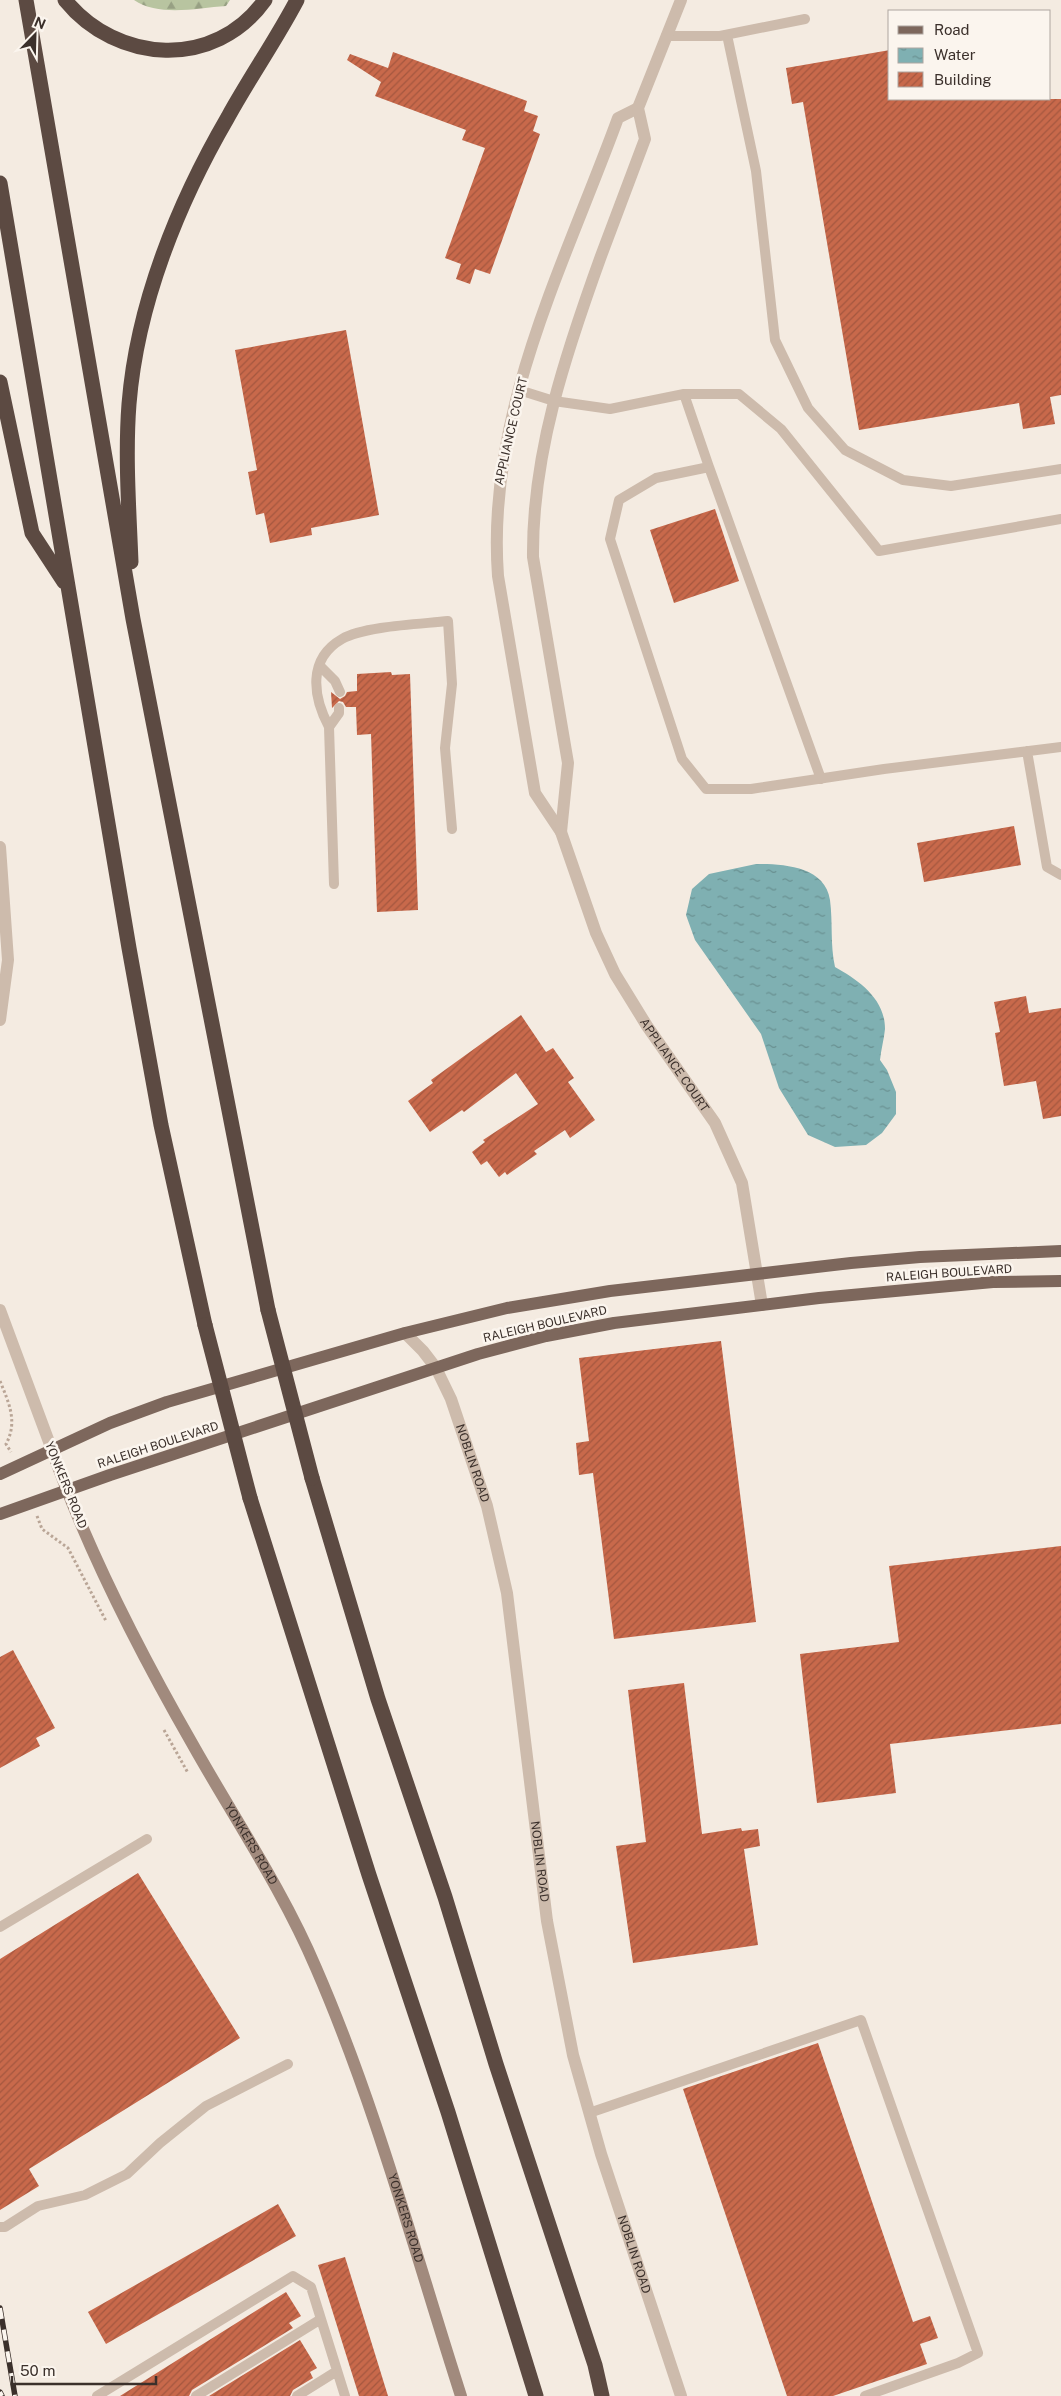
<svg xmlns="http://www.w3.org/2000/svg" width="1061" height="2396" font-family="'Public Sans',sans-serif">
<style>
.forest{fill:url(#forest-firs)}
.water{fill:url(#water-ripples)}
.building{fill:url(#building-hatch)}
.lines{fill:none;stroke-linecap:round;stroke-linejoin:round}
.path{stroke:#b9a596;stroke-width:3;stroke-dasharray:2.5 2.5;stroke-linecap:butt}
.service{stroke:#cdbbac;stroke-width:10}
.tertiary{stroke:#cdbbac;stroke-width:12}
.secondary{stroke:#a18a7d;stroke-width:12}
.primary{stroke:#7d675c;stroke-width:12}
.motorway{stroke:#5c4a42;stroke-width:15}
.rail-casing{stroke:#3b302b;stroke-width:5.5}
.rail{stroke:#fbf5ee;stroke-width:4;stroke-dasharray:11;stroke-linecap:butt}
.motorway-bridge{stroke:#5c4a42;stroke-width:15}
.labels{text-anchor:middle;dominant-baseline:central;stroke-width:5;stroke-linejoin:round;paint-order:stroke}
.street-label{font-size:12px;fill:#3b302b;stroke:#fbf5ee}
</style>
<defs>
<pattern id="forest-firs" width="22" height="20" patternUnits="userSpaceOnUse" patternTransform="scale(1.25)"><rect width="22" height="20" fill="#b8c4a0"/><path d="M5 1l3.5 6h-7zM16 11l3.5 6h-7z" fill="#97a083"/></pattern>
<pattern id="water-ripples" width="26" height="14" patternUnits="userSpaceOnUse" patternTransform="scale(1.25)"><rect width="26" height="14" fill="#7fb0b2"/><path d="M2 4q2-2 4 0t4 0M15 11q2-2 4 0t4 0" fill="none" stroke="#699091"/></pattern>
<pattern id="building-hatch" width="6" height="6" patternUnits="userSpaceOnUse" patternTransform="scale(1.25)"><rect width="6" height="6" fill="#c8694b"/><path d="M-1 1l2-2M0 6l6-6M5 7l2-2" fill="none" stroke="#a4573f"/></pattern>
</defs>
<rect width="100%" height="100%" fill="#f4ebe1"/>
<!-- forest -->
<path class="forest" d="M 134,0 L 230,0 L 226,6 C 197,8 159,17 134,0 Z"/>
<!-- water -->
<path class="water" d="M 756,864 C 783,864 825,866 830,900 C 833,923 830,944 835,967 C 858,980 885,998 885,1029 C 884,1039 881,1050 880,1060 L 887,1070 L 896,1092 L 896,1114 L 882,1133 L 866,1145 L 835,1147 L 808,1135 L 779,1088 L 761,1034 L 695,940 L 686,915 L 692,889 L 709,874 Z"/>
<!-- building -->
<path class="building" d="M 890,50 L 890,99 L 1061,99 L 1061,395 L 1050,397 L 1055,424 L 1023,429 L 1019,403 L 859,430 L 803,102 L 792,104 L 786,68 Z
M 393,52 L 527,101 L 524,111 L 538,116 L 533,131 L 540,134 L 490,274 L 475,269 L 470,284 L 456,279 L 461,264 L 445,258 L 485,148 L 462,140 L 466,130 L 375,96 L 381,82 L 347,60 L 350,54 L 388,68 Z
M 346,330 L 379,515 L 311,528 L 312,535 L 270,543 L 264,513 L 256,515 L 248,472 L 257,470 L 235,350 Z
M 715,509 L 739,581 L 674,603 L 650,530 Z
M 391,672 L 392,675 L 410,674 L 418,910 L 377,912 L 371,734 L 357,735 L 356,707 L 346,707 L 343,702 L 339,701 L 332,708 L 331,692 L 340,699 L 345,696 L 347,692 L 357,691 L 357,674 Z
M 1014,826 L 1021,865 L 924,882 L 917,843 Z
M 1026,996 L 1029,1013 L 1061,1008 L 1061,1116 L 1043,1119 L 1036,1081 L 1004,1086 L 995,1033 L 1000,1032 L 994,1002 Z
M 521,1015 L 546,1052 L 553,1048 L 574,1078 L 568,1082 L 595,1120 L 570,1138 L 565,1130 L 534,1151 L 537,1154 L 507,1175 L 505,1172 L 499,1177 L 487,1161 L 481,1165 L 472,1152 L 485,1142 L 483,1140 L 538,1104 L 516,1073 L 464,1112 L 462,1110 L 430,1132 L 408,1101 L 433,1083 L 431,1080 Z
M 721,1341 L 756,1622 L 614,1639 L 593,1473 L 579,1475 L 576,1443 L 589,1441 L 579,1358 Z
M 1061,1546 L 1061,1724 L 890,1744 L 896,1793 L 817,1803 L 800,1654 L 899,1642 L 889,1566 Z
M 13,1650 L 55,1728 L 36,1738 L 40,1746 L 0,1768 L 0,1657 Z
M 684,1683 L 702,1834 L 741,1828 L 742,1831 L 758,1829 L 760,1846 L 744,1849 L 758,1945 L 633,1963 L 616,1846 L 646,1842 L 628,1690 Z
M 138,1873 L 240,2038 L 29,2169 L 39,2186 L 0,2210 L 0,1959 Z
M 818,2043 L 913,2322 L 930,2316 L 938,2338 L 920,2344 L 927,2364 L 833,2396 L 787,2396 L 683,2089 Z
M 278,2204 L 296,2236 L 106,2344 L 88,2312 Z
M 345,2257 L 388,2396 L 359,2396 L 318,2265 Z
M 286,2292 L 301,2316 L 289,2323 L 293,2328 L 192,2390 L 189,2396 L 120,2396 Z
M 300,2340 L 317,2368 L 310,2372 L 313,2378 L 293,2390 L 290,2396 L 209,2396 Z"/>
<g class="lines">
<!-- path -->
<path class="path" d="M 0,1381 C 9,1403 18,1422 6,1444 L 11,1452
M 37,1516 L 42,1529 L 68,1548 L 106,1621
M 164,1730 L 188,1773"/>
<!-- service -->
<path class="service" d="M 727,35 L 756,171 L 775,340 L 808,408 L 845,450 L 903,480 L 951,486 L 1061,469
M 666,36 L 720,36 L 805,19
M 519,390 L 554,401 L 610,409 L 684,394 L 739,394 L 781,429 L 879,551 L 1061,519
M 684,394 L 709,467 L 656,478 L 619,500 L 610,539 L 682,759 L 706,789 L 751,789 L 884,769 L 1061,747
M 709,467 L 821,779
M 320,666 L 335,681 L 340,692
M 329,727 L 339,713 L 339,708
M 1027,751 L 1047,867 L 1061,875
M 334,884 L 329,727 C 313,697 307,659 342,639 C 364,626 422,624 448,621 L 452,684 L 445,748 L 452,829
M 0,1927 L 147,1839
M 589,2113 L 861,2020 L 978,2353 L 958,2363 L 865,2396
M 0,2227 L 5,2227 L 38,2206 L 85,2195 L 127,2174 L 160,2143 L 206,2106 L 288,2064
M 97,2396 L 293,2276 L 311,2287 L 345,2396
M 196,2396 L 321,2319
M 297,2396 L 337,2371"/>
<!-- tertiary -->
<g class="tertiary">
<path id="s1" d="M 638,108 L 618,118 C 564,266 486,413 498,576 L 535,793 L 561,832 L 596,933 L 615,974 L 647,1026 L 715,1123 L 742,1183 L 762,1305"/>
<path d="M 561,832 L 568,763 L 533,557 C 532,453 566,353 601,256 C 616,217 630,178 645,139 L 638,108 L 681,0"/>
<path d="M 0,847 L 8,960 L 0,1020"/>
<path d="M 0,1310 L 52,1450"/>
<path id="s2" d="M 405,1333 L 423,1351 L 436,1368 L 451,1399 L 487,1506 L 507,1593 L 547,1921 L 573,2055 L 601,2154 L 681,2396"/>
</g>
<!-- secondary -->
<path class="secondary" id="s3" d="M 52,1450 C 88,1552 139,1651 193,1745 C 234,1818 283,1890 316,1968 C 376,2106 415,2253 461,2396"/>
<!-- primary -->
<path class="primary" d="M 0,1474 L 110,1423 L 167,1402 L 405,1333 L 507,1308 L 610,1291 L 851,1263 L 920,1257 L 1061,1251
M 0,1514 L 110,1475 L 478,1354 L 546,1336 L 614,1323 L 819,1298 L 993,1282 L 1061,1281"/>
<!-- motorway -->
<path class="motorway" d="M 26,0 L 133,619 L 268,1310
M 65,0 C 117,64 215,70 265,0
M 0,183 L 129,948 L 161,1125 L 205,1325
M 0,382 L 32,533 L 64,582
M 131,562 C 129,510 125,456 129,404 C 137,304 178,203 228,117 C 250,77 276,40 297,0
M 312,1478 L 378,1699 L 445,1897 L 496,2064 L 595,2365 L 602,2396
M 250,1498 L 369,1875 L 448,2112 L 536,2396"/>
<!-- rail casing -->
<g class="rail-casing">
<path id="rail" d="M 0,2308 L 15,2396
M 0,2392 L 2,2396"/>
</g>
<!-- rail -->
<use href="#rail" class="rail"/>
<!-- motorway-bridge -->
<path class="motorway-bridge" d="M 268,1310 L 312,1478
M 205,1325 L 250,1498"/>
</g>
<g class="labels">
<!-- street labels -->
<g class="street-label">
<text transform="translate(511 431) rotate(-77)">APPLIANCE COURT</text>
<text stroke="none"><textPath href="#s1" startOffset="1028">APPLIANCE COURT</textPath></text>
<text transform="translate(949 1273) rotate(-4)">RALEIGH BOULEVARD</text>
<text transform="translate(545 1324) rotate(-13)">RALEIGH BOULEVARD</text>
<text transform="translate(158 1445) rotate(-18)">RALEIGH BOULEVARD</text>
<text stroke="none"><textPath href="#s2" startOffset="149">NOBLIN ROAD</textPath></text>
<text transform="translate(66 1485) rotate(68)">YONKERS ROAD</text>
<text stroke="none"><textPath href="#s3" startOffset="442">YONKERS ROAD</textPath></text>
<text stroke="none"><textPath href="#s2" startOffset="554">NOBLIN ROAD</textPath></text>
<text stroke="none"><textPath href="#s3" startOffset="848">YONKERS ROAD</textPath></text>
<text stroke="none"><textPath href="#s2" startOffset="959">NOBLIN ROAD</textPath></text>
</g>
</g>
<!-- legend -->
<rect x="888" y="10" width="162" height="90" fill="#fbf5ee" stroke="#aea6a0"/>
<rect x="898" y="26" width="25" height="8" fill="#7d675c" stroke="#aea6a0"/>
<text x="934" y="35" font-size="15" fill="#3b302b">Road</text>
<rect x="898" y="48" width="25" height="15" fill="url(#water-ripples)" stroke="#aea6a0"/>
<text x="934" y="60" font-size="15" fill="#3b302b">Water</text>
<rect x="898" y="72" width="25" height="15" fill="url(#building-hatch)" stroke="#aea6a0"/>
<text x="934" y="85" font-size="15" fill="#3b302b">Building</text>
<!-- north arrow -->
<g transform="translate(35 35) rotate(23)" stroke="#fbf5ee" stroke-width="4" paint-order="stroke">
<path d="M0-4L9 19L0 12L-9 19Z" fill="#3b302b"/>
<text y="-8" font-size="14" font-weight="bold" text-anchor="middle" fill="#3b302b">N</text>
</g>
<!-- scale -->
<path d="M12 2376v8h144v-8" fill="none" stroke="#3b302b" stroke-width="2.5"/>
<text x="20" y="2376" font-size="15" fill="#3b302b" stroke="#fbf5ee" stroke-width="4" paint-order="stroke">50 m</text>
</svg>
